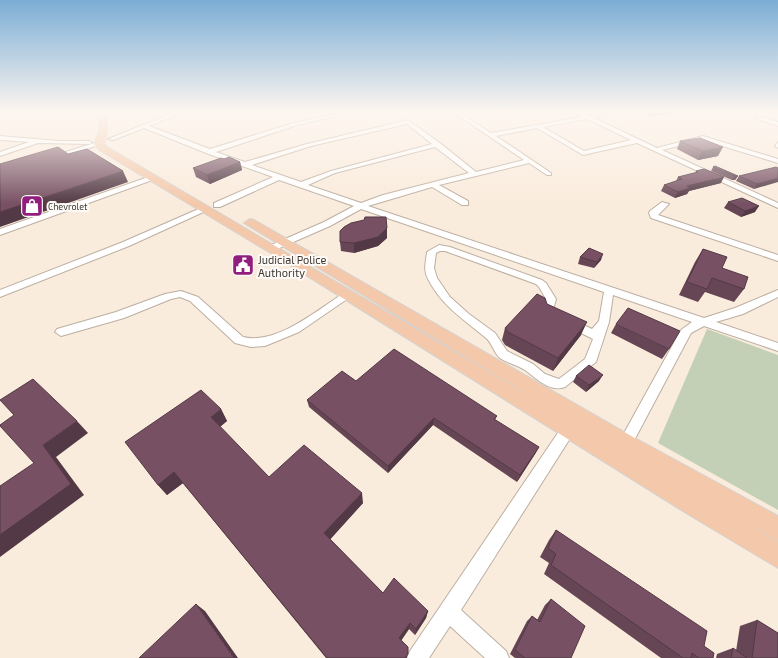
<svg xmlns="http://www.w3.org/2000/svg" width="778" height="658" font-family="'Exo 2',sans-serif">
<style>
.green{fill:#c3d0b6}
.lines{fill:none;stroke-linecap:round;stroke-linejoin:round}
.minor-casing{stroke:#bcafa1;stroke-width:2}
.highway-casing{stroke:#d4d3d2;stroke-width:2}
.minor{fill:#fff;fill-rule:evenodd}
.highway{fill:#f4c9ab;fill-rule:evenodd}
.wall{fill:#664655}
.shaded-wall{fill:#533945}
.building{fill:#775163;stroke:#533945}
.labels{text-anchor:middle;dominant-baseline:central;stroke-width:4;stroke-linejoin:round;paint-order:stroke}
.far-poi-label{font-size:9px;fill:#3d3832;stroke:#fefbf8;text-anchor:start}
.poi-label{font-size:11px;fill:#3d3832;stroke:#fefbf8;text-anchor:start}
</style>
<rect width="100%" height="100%" fill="#faecdd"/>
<!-- green -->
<path class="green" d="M 707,329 L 778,355 L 778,510 L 658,443 Z"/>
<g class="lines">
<!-- minor casing -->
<g class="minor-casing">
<path id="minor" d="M 176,112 L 184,112 L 149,126 L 210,149 L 290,124 L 343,112 L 353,112 L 294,126 L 216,152 L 245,162 L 307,144 L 408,120 L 440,143 L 476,172 L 524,160 L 453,112 L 459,112 L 491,133 L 582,117 L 574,112 L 581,112 L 589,116 L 621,112 L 594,118 L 657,148 L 703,136 L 778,159 L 778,163 L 703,140 L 662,150 L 778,203 L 778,208 L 637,143 L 583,155 L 537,128 L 496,136 L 551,173 L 551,175 L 547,175 L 529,163 L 439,185 L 468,201 L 468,205 L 462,205 L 432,187 L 368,206 L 704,318 L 735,308 L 778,290 L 778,297 L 743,314 L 716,322 L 778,343 L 778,351 L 704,326 L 691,333 L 628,452 L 623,454 L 618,452 L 616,448 L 618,444 L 681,330 L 692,322 L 613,295 L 609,322 L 596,362 L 565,387 C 550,393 536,378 525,370 C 517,365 507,363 500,358 C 494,353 492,343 486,338 C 463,319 442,306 428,279 C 423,270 426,262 427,252 L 439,245 L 450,247 L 542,280 L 546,283 L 556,299 L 553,310 L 558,315 L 553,319 L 543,315 L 542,312 L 546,299 L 539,287 L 536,284 L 445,251 L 440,251 L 436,253 L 434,268 L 437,278 L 450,297 L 469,314 L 495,333 L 507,351 L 533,364 L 545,374 L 559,379 L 585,359 L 593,339 L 567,326 L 566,323 L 571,319 L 592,329 L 599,321 L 604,292 L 361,209 L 330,226 L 275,250 L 269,250 L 269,246 L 324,222 L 354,206 L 279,180 L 220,207 L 214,207 L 214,203 L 273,177 L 206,153 L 144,128 L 113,140 L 108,139 ZM 587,119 L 631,140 L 584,151 L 543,127 ZM 407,124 L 432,144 L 331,171 L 301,182 L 252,165 L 311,146 ZM 435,147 L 469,173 L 383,195 L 361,203 L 308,185 L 335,173 Z
M 759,116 L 778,122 L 778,126 L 757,119 Z
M 0,136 L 59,141 L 89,141 L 91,142 L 91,144 L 99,142 L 102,144 L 52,160 L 50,159 L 50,157 L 91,144 L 38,143 L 0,156 L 0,152 L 29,142 L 0,140 Z
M 778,142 L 778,148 L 775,146 Z
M 151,176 L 158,178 L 0,235 L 0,229 Z
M 662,202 L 669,204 L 658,215 L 778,255 L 778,261 L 651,218 L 649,213 L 650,211 Z
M 203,207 L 210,209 L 129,246 L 0,297 L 0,290 L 123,242 Z
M 181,291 L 198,297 L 243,337 C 277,345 317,310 344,293 L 348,292 L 353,295 L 299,332 L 265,346 L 251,347 L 235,343 L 190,301 L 180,297 L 171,299 L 124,318 L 61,336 L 55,332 L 57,329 L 116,312 L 165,294 Z
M 571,419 L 576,421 L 578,425 L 576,429 L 461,610 L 506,651 L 509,658 L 485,658 L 450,626 L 429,658 L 407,658 L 410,651 L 566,421 Z"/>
</g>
<!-- highway casing -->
<g class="highway-casing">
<path id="highway" d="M 98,112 L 106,112 L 107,131 L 104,144 L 107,147 L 550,408 L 244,223 L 250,219 L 254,220 L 633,437 L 778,516 L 778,541 L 741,520 L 778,542 L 778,568 L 686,513 L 269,252 L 101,151 L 94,144 L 99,131 Z"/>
</g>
<!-- minor -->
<use href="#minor" class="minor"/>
<!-- highway -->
<use href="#highway" class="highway"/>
</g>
<!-- wall -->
<path class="wall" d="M 641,112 L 684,112 L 652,116 Z
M 680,141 L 718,156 L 698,160 L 677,149 Z
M 224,159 L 240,162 L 242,170 L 210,184 L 196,177 L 193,168 Z
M 713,167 L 738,176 L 735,180 L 732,180 L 711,171 Z
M 778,168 L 754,189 L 736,181 L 739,176 Z
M 696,171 L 721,183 L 689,191 L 687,194 L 675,198 L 661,191 L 664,185 L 676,181 L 678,177 L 695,173 Z
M 728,202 L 755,212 L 741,217 L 724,208 Z
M 387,238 L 378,246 L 354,253 L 341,251 L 340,242 Z
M 703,249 L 744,289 L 734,302 L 705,292 L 698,302 L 679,295 L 695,262 Z
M 580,257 L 601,260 L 594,268 L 578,264 Z
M 547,304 L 581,335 L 553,371 L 505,345 L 502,340 L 505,328 Z
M 616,324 L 669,349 L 662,359 L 611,333 Z
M 576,376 L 599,381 L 586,392 L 573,382 Z
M 356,381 L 497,416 L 495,420 L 539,447 L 535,454 L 517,482 L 433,425 L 388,473 L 309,407 L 307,400 Z
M 221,409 L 227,421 L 220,427 L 269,477 L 363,503 L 330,539 L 383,593 L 428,611 L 426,618 L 415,635 L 409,629 L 401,640 L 408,647 L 407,658 L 326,658 L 183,483 L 167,495 L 158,485 Z
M 556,530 L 704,646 L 713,658 L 661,658 L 544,574 L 549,563 L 540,557 L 549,540 Z
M 551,599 L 571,658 L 515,658 L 510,654 L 527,621 L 532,616 L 537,620 L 545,605 Z
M 757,620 L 778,658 L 716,658 L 717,654 L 733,648 L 736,651 L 740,626 Z"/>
<!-- shaded-wall -->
<path class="shaded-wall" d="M 654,112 L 684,112 L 652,116 Z
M 723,147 L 718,156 L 698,160 L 702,151 Z
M 240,162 L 242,170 L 210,184 L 207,175 Z
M 123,171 L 128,182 L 0,227 L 0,212 Z
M 735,176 L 738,176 L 735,180 L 732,180 Z
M 724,177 L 721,183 L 689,191 L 687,194 L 675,198 L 678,192 L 687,186 Z
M 778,178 L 778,182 L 754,189 L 757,184 Z
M 759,206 L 755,212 L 741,217 L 745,211 Z
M 387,228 L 387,238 L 378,246 L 354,253 L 354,243 Z
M 603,254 L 601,260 L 594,268 L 597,262 Z
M 587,322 L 581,335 L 553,371 L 558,358 Z
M 603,375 L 599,381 L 586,392 L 589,385 Z
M 221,409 L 227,421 L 217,429 L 211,417 Z
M 434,418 L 433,425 L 388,473 L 388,466 Z
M 77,421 L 88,433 L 56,457 L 84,495 L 0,557 L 0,535 L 43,445 Z
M 539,447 L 535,454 L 517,482 L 520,475 Z
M 174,472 L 183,483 L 167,495 L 158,485 Z
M 362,493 L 363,503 L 327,543 L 324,533 Z
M 196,604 L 205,611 L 238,658 L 234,658 Z
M 428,611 L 426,618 L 415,635 L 416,629 Z
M 410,623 L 409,629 L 399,644 L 399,638 Z"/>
<!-- building -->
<path class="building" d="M 700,138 L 723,147 L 702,151 L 680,141 Z
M 58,147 L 68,154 L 87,149 L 123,171 L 0,212 L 0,164 Z
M 229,157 L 240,162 L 207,175 L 193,168 L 221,158 L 224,159 Z
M 715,166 L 738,176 L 735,176 L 713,167 Z
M 776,167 L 778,168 L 778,178 L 757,184 L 739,176 Z
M 704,169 L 724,177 L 687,186 L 690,188 L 678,192 L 664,185 L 682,179 L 678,177 L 698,172 L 696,171 Z
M 742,198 L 759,206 L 745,211 L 728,202 Z
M 365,217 L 386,217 L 387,228 L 378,237 L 354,243 L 340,242 L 340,231 L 344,227 L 351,223 L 364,220 Z
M 589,248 L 603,254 L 597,262 L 580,257 Z
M 703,249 L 727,257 L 722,268 L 748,277 L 744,289 L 712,278 L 707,289 L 687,282 Z
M 537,294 L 545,298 L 547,304 L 587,322 L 558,358 L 508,332 L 505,328 Z
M 628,308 L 680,331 L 669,349 L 616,324 Z
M 394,349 L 497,416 L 494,419 L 539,447 L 520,475 L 434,418 L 388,466 L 307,400 L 342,371 L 356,381 Z
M 589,365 L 603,375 L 589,385 L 576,376 Z
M 33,379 L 77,421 L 43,445 L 71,484 L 0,535 L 0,486 L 34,463 L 0,426 L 0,425 L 14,415 L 0,400 Z
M 201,390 L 221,409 L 211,417 L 269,477 L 304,445 L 362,493 L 324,533 L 383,593 L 394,578 L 428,611 L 416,629 L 410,623 L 399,638 L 408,647 L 408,654 L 405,658 L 327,658 L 174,472 L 158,485 L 125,442 Z
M 556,530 L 707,631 L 704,646 L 714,653 L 713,658 L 699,658 L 692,653 L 691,658 L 683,658 L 551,565 L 556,554 L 548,548 Z
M 551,599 L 585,626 L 571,658 L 525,658 L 515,650 L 532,616 L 540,622 Z
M 196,604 L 234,658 L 139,658 Z
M 757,620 L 778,633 L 778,658 L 752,658 Z
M 733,648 L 747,658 L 731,658 Z"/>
<!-- sky -->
<linearGradient id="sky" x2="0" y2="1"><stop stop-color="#7badd5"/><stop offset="0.55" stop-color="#fdf6f0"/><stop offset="1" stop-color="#fdf6f0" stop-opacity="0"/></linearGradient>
<rect width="778" height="204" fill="url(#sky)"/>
<!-- icons -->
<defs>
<g id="shop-square" transform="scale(1.15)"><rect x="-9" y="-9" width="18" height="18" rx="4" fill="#911d7c" stroke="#fefbf8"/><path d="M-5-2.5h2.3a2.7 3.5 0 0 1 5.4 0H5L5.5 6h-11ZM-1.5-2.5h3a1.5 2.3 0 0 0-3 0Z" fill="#fff"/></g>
<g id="civic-square" transform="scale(1.15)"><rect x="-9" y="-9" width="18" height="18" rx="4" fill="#911d7c" stroke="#fefbf8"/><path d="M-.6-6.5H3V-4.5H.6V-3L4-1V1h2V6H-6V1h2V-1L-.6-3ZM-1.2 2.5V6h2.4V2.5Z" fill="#fff"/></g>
</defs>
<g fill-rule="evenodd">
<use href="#shop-square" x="32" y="206"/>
<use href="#civic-square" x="243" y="265"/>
</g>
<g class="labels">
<!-- far-poi labels -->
<g class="far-poi-label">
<text x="48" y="206">Chevrolet</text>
</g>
<!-- poi labels -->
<g class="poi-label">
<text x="258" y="259">Judicial Police<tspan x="258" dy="13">Authority</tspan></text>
</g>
</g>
</svg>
